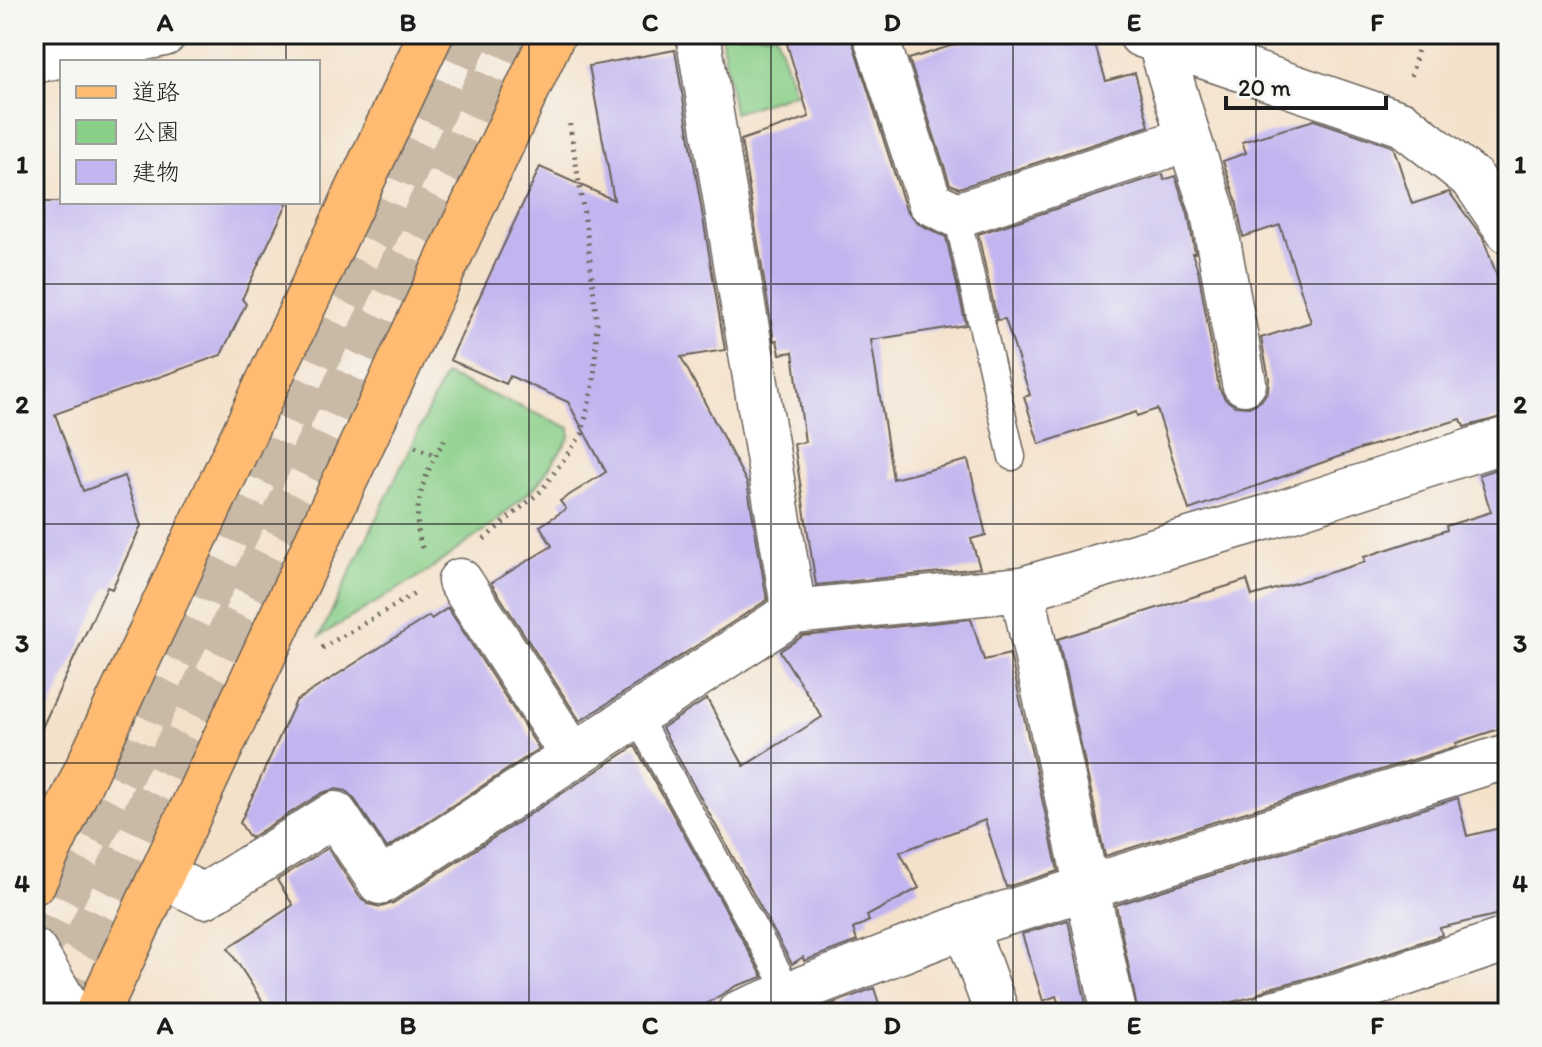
<svg xmlns="http://www.w3.org/2000/svg" width="1542" height="1047" font-family="Itim,'Klee One',sans-serif">
<style>
.green{fill:#8acf89;stroke:#537652;stroke-width:2}
.building{fill:#c2b5ef}
.lines{fill:none;stroke-linecap:round;stroke-linejoin:round}
.primary-tunnel{stroke:#c9baa7;stroke-width:44;stroke-dasharray:44 22;stroke-linecap:butt}
.service-casing{stroke:#686159;stroke-width:29}
.minor-casing{stroke:#686159;stroke-width:47}
.primary-casing{stroke:#686159;stroke-width:47}
.path{stroke:#686159;stroke-width:5;stroke-dasharray:2 6;stroke-linecap:butt}
.service{stroke:#fff;stroke-width:26}
.minor{stroke:#fff;stroke-width:44}
.primary{stroke:#ffbb71;stroke-width:44}
.grid{fill:none;stroke:#1c1c1c;stroke-width:2;stroke-opacity:0.55}
.neatline{fill:none;stroke:#1c1c1c;stroke-width:3}
.grid-label{font-size:26px;text-anchor:middle;font-weight:bold;fill:#1c1c1c}
</style>
<rect width="100%" height="100%" fill="#f6f6f2"/>
<filter id="ink" filterUnits="userSpaceOnUse"><feTurbulence type="fractalNoise" baseFrequency=".0125" numOctaves="2"/><feDisplacementMap in="SourceGraphic" scale="16" xChannelSelector="R" yChannelSelector="G"/><feConvolveMatrix kernelMatrix="1 2 1 2 8 2 1 2 1" color-interpolation-filters="sRGB"/></filter>
<filter id="wash" filterUnits="userSpaceOnUse"><feTurbulence type="fractalNoise" baseFrequency=".006" numOctaves="4" result="noise"/><feDisplacementMap in="SourceGraphic" scale="32" xChannelSelector="R" yChannelSelector="G"/><feGaussianBlur stdDeviation="1.8" result="paint"/><feColorMatrix in="noise" values="0 0 0 0 0 0 0 0 0 0 0 0 0 0 0 0 0 1.4 0 .05"/><feComposite in="paint" operator="in"/></filter>
<g filter="url(#wash)">
<rect width="100%" height="100%" fill="#f4e1ca"/>
<!-- green -->
<path class="green" d="M 721,34 L 776,34 L 795,93 L 734,113 Z
M 445,375 L 570,428 L 570,437 L 537,485 L 493,524 L 425,573 L 320,636 Z"/>
<g id="blocks">
<!-- building -->
<path class="building" d="M 784,34 L 850,34 L 906,210 L 919,224 L 946,237 L 966,325 L 871,340 L 893,479 L 968,460 L 986,535 L 971,539 L 980,568 L 816,585 L 794,444 L 805,442 L 793,352 L 780,354 L 777,340 L 774,341 L 741,140 L 809,117 Z
M 989,34 L 1074,34 L 1078,47 L 1094,42 L 1106,81 L 1135,73 L 1149,126 L 959,188 L 950,184 L 909,59 Z
M 675,50 L 725,350 L 681,357 L 747,483 L 767,600 L 580,721 L 491,583 L 552,546 L 540,526 L 566,509 L 560,501 L 606,472 L 568,402 L 510,376 L 506,384 L 450,360 L 540,167 L 614,200 L 589,66 Z
M 1314,120 L 1391,146 L 1394,149 L 1412,204 L 1449,192 L 1483,238 L 1508,306 L 1508,415 L 1464,427 L 1461,419 L 1363,448 L 1189,510 L 1157,409 L 1137,416 L 1136,412 L 1039,444 L 1024,397 L 1030,395 L 1005,319 L 997,320 L 978,234 L 1163,174 L 1164,180 L 1175,176 L 1188,214 L 1195,253 L 1192,253 L 1198,270 L 1219,388 L 1225,399 L 1235,406 L 1249,407 L 1261,401 L 1268,391 L 1269,378 L 1261,338 L 1311,322 L 1280,225 L 1243,237 L 1236,200 L 1223,161 L 1246,153 L 1242,142 Z
M 34,202 L 288,202 L 242,299 L 246,304 L 221,355 L 55,414 L 83,491 L 124,476 L 141,526 L 112,589 L 107,587 L 34,745 Z
M 1508,465 L 1508,726 L 1456,743 L 1457,746 L 1105,856 L 1058,639 L 1247,580 L 1252,596 L 1365,562 L 1364,557 L 1447,530 L 1446,526 L 1491,512 L 1479,475 Z
M 448,608 L 539,749 L 387,848 L 355,800 L 346,791 L 335,789 L 322,793 L 250,838 L 240,823 L 296,701 L 429,616 L 431,619 Z
M 971,619 L 984,660 L 1010,654 L 1058,871 L 1006,887 L 985,820 L 900,852 L 919,888 L 867,916 L 869,921 L 853,929 L 857,941 L 804,961 L 803,957 L 792,964 L 662,728 L 707,699 L 744,766 L 822,717 L 780,651 L 803,636 Z
M 635,746 L 763,977 L 736,986 L 691,1013 L 270,1013 L 228,948 L 293,905 L 277,880 L 328,848 L 359,896 L 368,904 L 381,907 L 393,903 Z
M 1458,798 L 1467,836 L 1508,826 L 1508,912 L 1440,928 L 1442,935 L 1332,972 L 1266,989 L 1253,997 L 1186,1013 L 1138,1013 L 1116,905 Z
M 1068,920 L 1088,1013 L 1062,1013 L 1056,996 L 1043,1001 L 1022,934 Z
M 874,988 L 882,1013 L 822,1013 L 821,1008 Z"/>
</g>
</g>
<g filter="url(#ink)">
<use href="#blocks" fill-opacity="0" stroke="#686159" stroke-width="2"/>
<g class="lines">
<!-- primary-tunnel -->
<path class="primary-tunnel" d="M 34,958 L 249,507 L 469,34
M 52,1013 L 510,34"/>
<!-- service casing -->
<g class="service-casing">
<path id="service" d="M 957,215 L 1012,457
M 636,715 L 789,992"/>
</g>
<!-- minor casing -->
<g class="minor-casing">
<path id="minor" d="M 698,34 L 794,612
M 875,34 L 930,202 L 957,215 L 1189,139 L 1160,43
M 1141,35 L 1403,124 L 1473,179 L 1508,231
M 34,61 L 164,34
M 1189,139 L 1212,208 L 1244,383
M 460,581 L 573,756
M 1022,589 L 1114,1013
M 163,876 L 204,896 L 335,814 L 380,882 L 794,612 L 1022,589 L 1271,516 L 1508,439
M 965,926 L 997,1013
M 34,951 L 71,1013
M 739,1013 L 965,926 L 1508,756
M 1272,1013 L 1339,996 L 1508,939"/>
</g>
<!-- primary casing -->
<g class="primary-casing">
<path id="primary" d="M 34,882 L 431,34
M 97,1013 L 553,34"/>
</g>
<!-- path -->
<path class="path" d="M 1411,76 L 1422,34
M 415,447 L 435,455
M 484,539 L 541,491 L 582,434 L 594,381 L 597,323 L 587,233 L 569,120
M 422,548 C 409,508 426,469 447,436
M 322,648 L 414,594"/>
<!-- service -->
<use href="#service" class="service"/>
<!-- minor -->
<use href="#minor" class="minor"/>
<!-- primary -->
<use href="#primary" class="primary"/>
</g>
</g>
<!-- grid -->
<path class="grid" d="M 286,34 L 286,62M 529,34 L 529,1013M 771,34 L 771,1013M 1013,34 L 1013,1013M 1256,34 L 1256,1013M 286,202 L 286,1013M 34,284 L 1508,284M 34,524 L 1508,524M 34,763 L 1508,763"/>
<!-- margin -->
<rect width="1542" height="1047" fill="none" stroke="#f6f6f2" stroke-width="88"/>
<!-- legend -->
<rect x="60" y="60" width="260" height="144" fill="#f6f6f2" stroke="#9f9f9c" stroke-width="2"/>
<rect x="76" y="86" width="40" height="12" fill="#ffbb71" stroke="#9f9f9c" stroke-width="2"/>
<text x="132" y="100" font-size="24" fill="#1c1c1c">道路</text>
<rect x="76" y="120" width="40" height="24" fill="#8acf89" stroke="#9f9f9c" stroke-width="2"/>
<text x="132" y="140" font-size="24" fill="#1c1c1c">公園</text>
<rect x="76" y="160" width="40" height="24" fill="#c2b5ef" stroke="#9f9f9c" stroke-width="2"/>
<text x="132" y="180" font-size="24" fill="#1c1c1c">建物</text>
<!-- scale -->
<path d="M1226 96v12h160v-12" fill="none" stroke="#1c1c1c" stroke-width="4"/>
<text x="1238" y="96" font-size="24" fill="#1c1c1c" stroke="#f6f6f2" stroke-width="6" paint-order="stroke">20 m</text>
<rect x="44" y="44" width="1454" height="959" class="neatline"/>
<g class="grid-label">
<text x="165" y="31">A</text>
<text x="408" y="31">B</text>
<text x="650" y="31">C</text>
<text x="892" y="31">D</text>
<text x="1134" y="31">E</text>
<text x="1377" y="31">F</text>
<text x="22" y="173">1</text>
<text x="1520" y="173">1</text>
<text x="22" y="413">2</text>
<text x="1520" y="413">2</text>
<text x="22" y="652">3</text>
<text x="1520" y="652">3</text>
<text x="22" y="892">4</text>
<text x="1520" y="892">4</text>
<text x="165" y="1034">A</text>
<text x="408" y="1034">B</text>
<text x="650" y="1034">C</text>
<text x="892" y="1034">D</text>
<text x="1134" y="1034">E</text>
<text x="1377" y="1034">F</text>
</g>
</svg>
